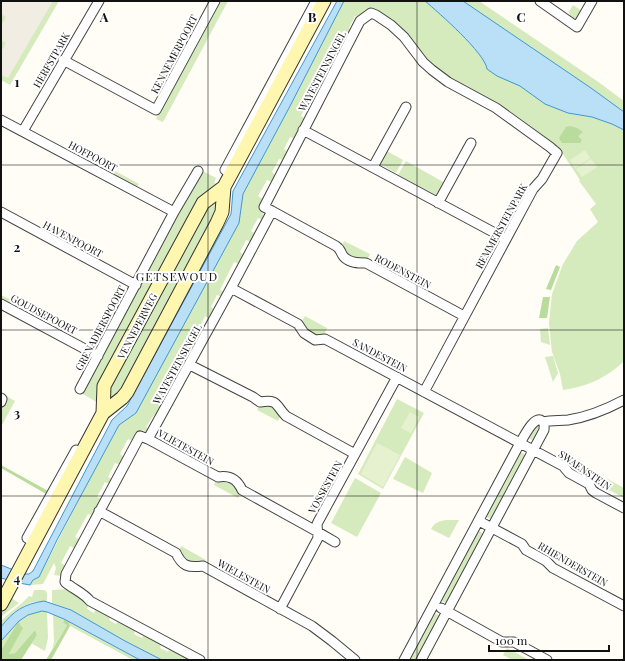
<svg xmlns="http://www.w3.org/2000/svg" width="625" height="661" font-family="'Playfair Display',serif">
<style>
.green{fill:#d5ebbd}
.forest{fill:#b9dc9c}
.pitch{fill:#e6f2cf}
.plaza{fill:#f1ede2}
.water{fill:#b9e0f7;stroke:#3f96cf}
.lines{fill:none;stroke-linecap:round;stroke-linejoin:round}
.street-casing{stroke:#444;stroke-width:11}
.secondary-casing{stroke:#333;stroke-width:15}
.street{stroke:#fff;stroke-width:9}
.secondary{stroke:#fff6b0;stroke-width:13}
.grid{fill:none;stroke:#111;stroke-width:1;stroke-opacity:0.55}
.labels{text-anchor:middle;dominant-baseline:central;stroke-width:4;stroke-linejoin:round;paint-order:stroke}
.street-label{font-size:10px;fill:#111;stroke:#fff}
.quarter-label{font-size:12px;letter-spacing:1px;fill:#111;stroke:#fff}
.grid-label{font-size:13px;text-anchor:middle;font-weight:bold;fill:#111;stroke:#fff;stroke-width:4;stroke-linejoin:round;paint-order:stroke}
</style>
<rect width="100%" height="100%" fill="#fffdf5"/>
<!-- green -->
<path class="green" d="M 1,1 L 59,1 L 10,85 L 1,80 Z
M 219,1 L 228,1 L 163,122 L 156,119 Z
M 344,1 L 430,1 L 487,58 L 489,63 L 486,67 L 487,69 L 520,83 L 545,104 L 568,113 L 592,117 L 612,124 L 624,130 L 624,361 C 607,378 586,387 563,390 L 560,374 L 552,352 L 549,323 L 552,294 L 563,264 L 577,241 L 598,222 L 590,209 L 596,204 L 579,181 L 580,180 L 563,154 L 548,143 L 430,66 L 407,37 L 369,12 L 365,10 L 359,17 L 355,16 L 349,28 L 352,31 L 347,40 L 343,38 L 336,50 L 341,53 L 336,63 L 331,61 L 326,72 L 330,75 L 325,83 L 320,81 L 313,94 L 318,98 L 314,105 L 308,102 L 301,116 L 306,119 L 295,139 L 290,137 L 284,149 L 288,152 L 284,160 L 279,159 L 272,172 L 276,176 L 272,182 L 267,180 L 258,196 L 263,199 L 259,210 L 265,216 L 263,220 L 258,218 L 251,231 L 256,234 L 251,242 L 246,240 L 240,252 L 244,255 L 239,264 L 234,262 L 220,290 L 225,292 L 223,297 L 217,295 L 211,307 L 215,310 L 211,319 L 205,316 L 199,329 L 203,332 L 199,340 L 194,337 L 186,352 L 191,355 L 181,373 L 176,371 L 170,383 L 174,386 L 169,394 L 165,392 L 158,405 L 162,408 L 157,417 L 154,415 L 146,427 L 150,430 L 147,433 L 143,430 L 133,441 L 128,439 L 120,454 L 124,457 L 120,465 L 115,463 L 108,477 L 112,479 L 110,484 L 105,482 L 97,497 L 102,499 L 93,516 L 88,514 L 75,537 L 80,540 L 75,549 L 70,546 L 61,563 L 66,566 L 61,576 L 54,575 L 56,568 L 54,563 L 43,584 L 30,585 L 33,580 L 39,577 L 81,496 L 119,425 L 136,413 L 239,223 L 243,194 L 289,108 Z
M 463,1 L 479,1 L 597,81 L 624,101 L 624,112 L 591,88 Z
M 573,5 L 582,11 L 579,17 L 575,19 L 570,16 L 569,12 Z
M 385,150 L 403,160 L 396,173 L 378,163 Z
M 406,161 L 445,183 L 438,196 L 398,175 Z
M 104,165 L 139,184 L 136,188 L 102,169 Z
M 201,170 L 216,178 L 214,183 L 221,185 L 203,200 L 100,404 L 81,393 Z
M 219,195 L 218,215 L 120,395 L 108,403 L 109,387 L 205,207 Z
M 344,241 L 370,254 L 367,260 C 360,260 353,260 348,254 C 345,251 345,249 342,247 Z
M 1,295 L 19,304 L 16,309 L 1,300 Z
M 305,316 L 327,328 L 324,335 C 318,336 310,338 306,331 C 304,327 305,326 301,323 Z
M 548,328 L 550,345 L 541,342 L 540,329 Z
M 553,356 L 558,373 L 553,382 L 545,357 Z
M 6,396 L 15,401 L 1,427 L 1,405 Z
M 397,399 L 424,413 L 383,489 L 358,474 Z
M 270,404 L 276,408 L 280,417 L 278,421 L 257,410 L 259,406 Z
M 537,424 L 540,427 L 540,429 L 534,441 L 527,437 Z
M 520,452 L 527,456 L 494,521 L 485,516 L 514,460 L 516,460 Z
M 405,457 L 432,473 L 423,493 L 393,479 Z
M 355,478 L 381,493 L 357,537 L 331,523 Z
M 606,478 L 624,488 L 624,498 L 602,486 Z
M 226,479 L 235,484 L 241,493 L 238,498 L 214,485 L 216,480 Z
M 446,520 L 459,520 L 449,538 L 431,529 C 434,523 439,521 446,520 Z
M 478,529 L 484,535 L 448,604 L 440,600 Z
M 181,546 L 206,560 L 204,565 C 197,564 189,565 185,559 C 183,556 182,554 179,551 Z
M 68,589 L 89,603 L 87,609 L 94,613 L 96,607 L 111,615 L 109,620 L 116,624 L 119,620 L 136,629 L 134,634 L 142,638 L 145,633 L 162,642 L 160,648 L 168,652 L 170,647 L 187,656 L 186,660 L 162,660 L 125,641 L 71,610 L 52,603 L 52,590 Z
M 34,590 L 44,590 L 46,591 L 47,594 L 47,602 C 29,598 11,613 1,627 L 1,621 C 10,612 21,605 29,596 L 32,597 Z
M 10,597 L 19,603 L 2,616 L 1,616 L 1,614 L 5,608 L 7,609 L 11,601 L 9,600 Z
M 42,611 L 47,612 L 48,638 L 45,651 L 31,643 L 37,635 L 35,630 L 15,653 L 9,654 L 22,629 L 19,625 L 19,622 L 1,650 L 1,641 L 19,621 L 29,615 Z
M 53,614 L 64,619 L 63,623 L 67,625 L 52,649 L 54,642 Z
M 435,614 L 441,616 L 418,660 L 408,660 L 427,623 L 432,619 Z
M 69,622 L 140,660 L 133,660 L 70,626 Z
M 507,648 L 529,660 L 512,660 L 503,655 Z"/>
<!-- forest -->
<path class="forest" d="M 570,126 L 577,128 L 583,132 L 578,136 L 582,140 L 580,143 L 562,143 L 559,138 L 566,127 Z
M 556,265 L 560,267 L 551,290 L 546,289 Z
M 543,297 L 550,297 L 547,318 L 539,318 Z
M 1,465 L 50,492 L 48,495 L 1,468 Z
M 64,619 L 69,622 L 70,626 L 51,660 L 46,660 L 67,625 L 63,623 Z
M 19,621 L 20,625 L 23,628 L 9,654 L 15,653 L 35,630 L 37,635 L 21,660 L 1,660 L 1,650 Z"/>
<!-- pitch -->
<path class="pitch" d="M 585,150 L 590,158 L 575,168 L 570,160 Z
M 591,159 L 597,167 L 582,177 L 576,169 Z
M 410,412 L 419,417 L 411,433 L 401,428 Z
M 377,443 L 400,455 L 383,487 L 361,474 Z"/>
<!-- plaza -->
<path class="plaza" d="M 1,1 L 53,1 L 8,78 L 1,75 L 1,48 L 3,49 L 6,43 L 1,40 L 1,24 L 2,24 L 6,17 L 1,14 Z"/>
<!-- water -->
<path class="water" d="M 337,1 L 344,1 L 289,108 L 243,194 L 239,223 L 136,413 L 119,425 L 57,540 L 39,577 L 33,580 L 30,585 L 19,583 L 1,578 L 1,565 L 24,574 L 29,574 L 33,571 L 112,420 L 127,406 L 231,214 L 233,191 Z
M 425,1 L 463,1 L 591,88 L 624,112 L 624,130 L 612,124 L 592,117 L 568,113 L 545,104 L 520,86 L 497,76 L 487,69 C 485,53 439,13 425,1 Z
M 44,601 L 71,610 L 125,641 L 162,660 L 140,660 L 64,619 L 47,612 L 42,611 L 28,615 L 19,621 L 1,641 L 1,627 C 13,611 24,604 44,601 Z"/>
<g class="lines">
<!-- street casing -->
<g class="street-casing">
<path id="street" d="M 540,1 L 577,27 L 592,1
M 63,60 L 156,110 L 215,1
M 1,120 L 174,212
M 303,130 L 506,239
M 23,131 L 99,1
M 373,167 L 406,107
M 231,174 L 225,170 L 316,1
M 438,203 L 471,143
M 272,211 L 336,246 C 342,250 340,253 344,257 C 350,263 358,263 366,263 L 464,316
M 1,212 L 136,285
M 231,288 L 298,324 L 304,333 L 315,340 L 325,339 L 563,466 L 569,473 L 589,484 L 592,490 L 596,493 L 624,508
M 1,304 L 98,356
M 190,365 L 253,397 L 260,402 C 279,399 275,405 286,416 L 355,454
M 80,389 L 174,212 L 198,171
M 1,398 L 2,399 L 1,402
M 543,422 C 552,420 560,421 568,420 C 588,417 607,409 624,400
M 148,439 L 218,477 C 230,475 237,479 242,490 L 318,532 L 323,535 L 335,542
M 99,511 L 176,553 C 182,566 188,568 203,566 L 312,626 L 332,641 L 355,660
M 479,521 L 522,544 L 526,550 L 546,561 L 553,568 L 624,606
M 34,542 L 27,538 L 76,450
M 441,608 L 502,642 L 514,642 L 547,660
M 280,609 L 318,538 L 317,524 L 318,522 L 397,377
M 200,660 L 90,601 C 84,593 73,589 65,582 L 66,574 L 140,436 L 148,439 L 231,288 L 272,211 L 264,207 L 360,21 L 371,13 L 376,15 L 391,25 L 404,37 L 423,62 L 432,70 L 448,82 L 496,108 L 550,147 L 557,153 L 542,179 L 533,189 L 424,392
M 404,660 L 520,443 C 524,437 534,415 542,421 C 545,423 544,427 544,430 L 421,660"/>
</g>
<!-- secondary casing -->
<g class="secondary-casing">
<path id="secondary" d="M 103,413 L 104,386 L 203,203 L 224,187 L 324,1
M 1,604 L 103,413 L 122,398 L 127,392 L 217,223 L 222,212 L 224,187"/>
</g>
<!-- street -->
<use href="#street" class="street"/>
<!-- secondary -->
<use href="#secondary" class="secondary"/>
</g>
<!-- grid -->
<path class="grid" d="M 208,1 L 208,660M 417,1 L 417,660M 1,165 L 624,165M 1,330 L 624,330M 1,496 L 624,496"/>
<g class="labels">
<!-- street labels -->
<g class="street-label">
<text transform="translate(174 54) rotate(-62)">KENNEMERPOORT</text>
<text transform="translate(51 60) rotate(-60)">HERFSTPARK</text>
<text transform="translate(322 71) rotate(-62)">WAYESTEINSINGEL</text>
<text transform="translate(93 156) rotate(28)">HOFPOORT</text>
<text transform="translate(501 226) rotate(-61)">REMMERSTEINPARK</text>
<text transform="translate(73 239) rotate(28)">HAVENPOORT</text>
<text transform="translate(403 271) rotate(28)">RODENSTEIN</text>
<text transform="translate(44 314) rotate(28)">GOUDSEPOORT</text>
<text transform="translate(137 326) rotate(-62)">VENNEPERWEG</text>
<text transform="translate(100 328) rotate(-62)">GRENADIERSPOORT</text>
<text transform="translate(380 355) rotate(28)">SANDESTEIN</text>
<text transform="translate(177 364) rotate(-61)">WAYESTEINSINGEL</text>
<text transform="translate(186 447) rotate(29)">VLIETESTEIN</text>
<text transform="translate(585 470) rotate(35)">SWAENSTEIN</text>
<text transform="translate(325 487) rotate(-61)">VOSSESTEIN</text>
<text transform="translate(573 564) rotate(30)">RHIENDERSTEIN</text>
<text transform="translate(244 576) rotate(29)">WIELESTEIN</text>
</g>
<!-- quarter labels -->
<g class="quarter-label">
<text x="177" y="276">GETSEWOUD</text>
</g>
</g>
<g class="grid-label">
<text x="104" y="22">A</text>
<text x="312" y="22">B</text>
<text x="521" y="22">C</text>
<text x="17" y="87">1</text>
<text x="17" y="252">2</text>
<text x="17" y="418">3</text>
<text x="17" y="583">4</text>
</g>
<!-- border -->
<rect width="625" height="661" fill="none" stroke="#111111" stroke-width="4"/>
<!-- scale -->
<path d="M489 645v6h120v-6" fill="none" stroke="#111111" stroke-width="2"/>
<text x="495" y="645" font-size="12" fill="#111111" stroke="#ffffff" stroke-width="3" paint-order="stroke">100 m</text>
</svg>
